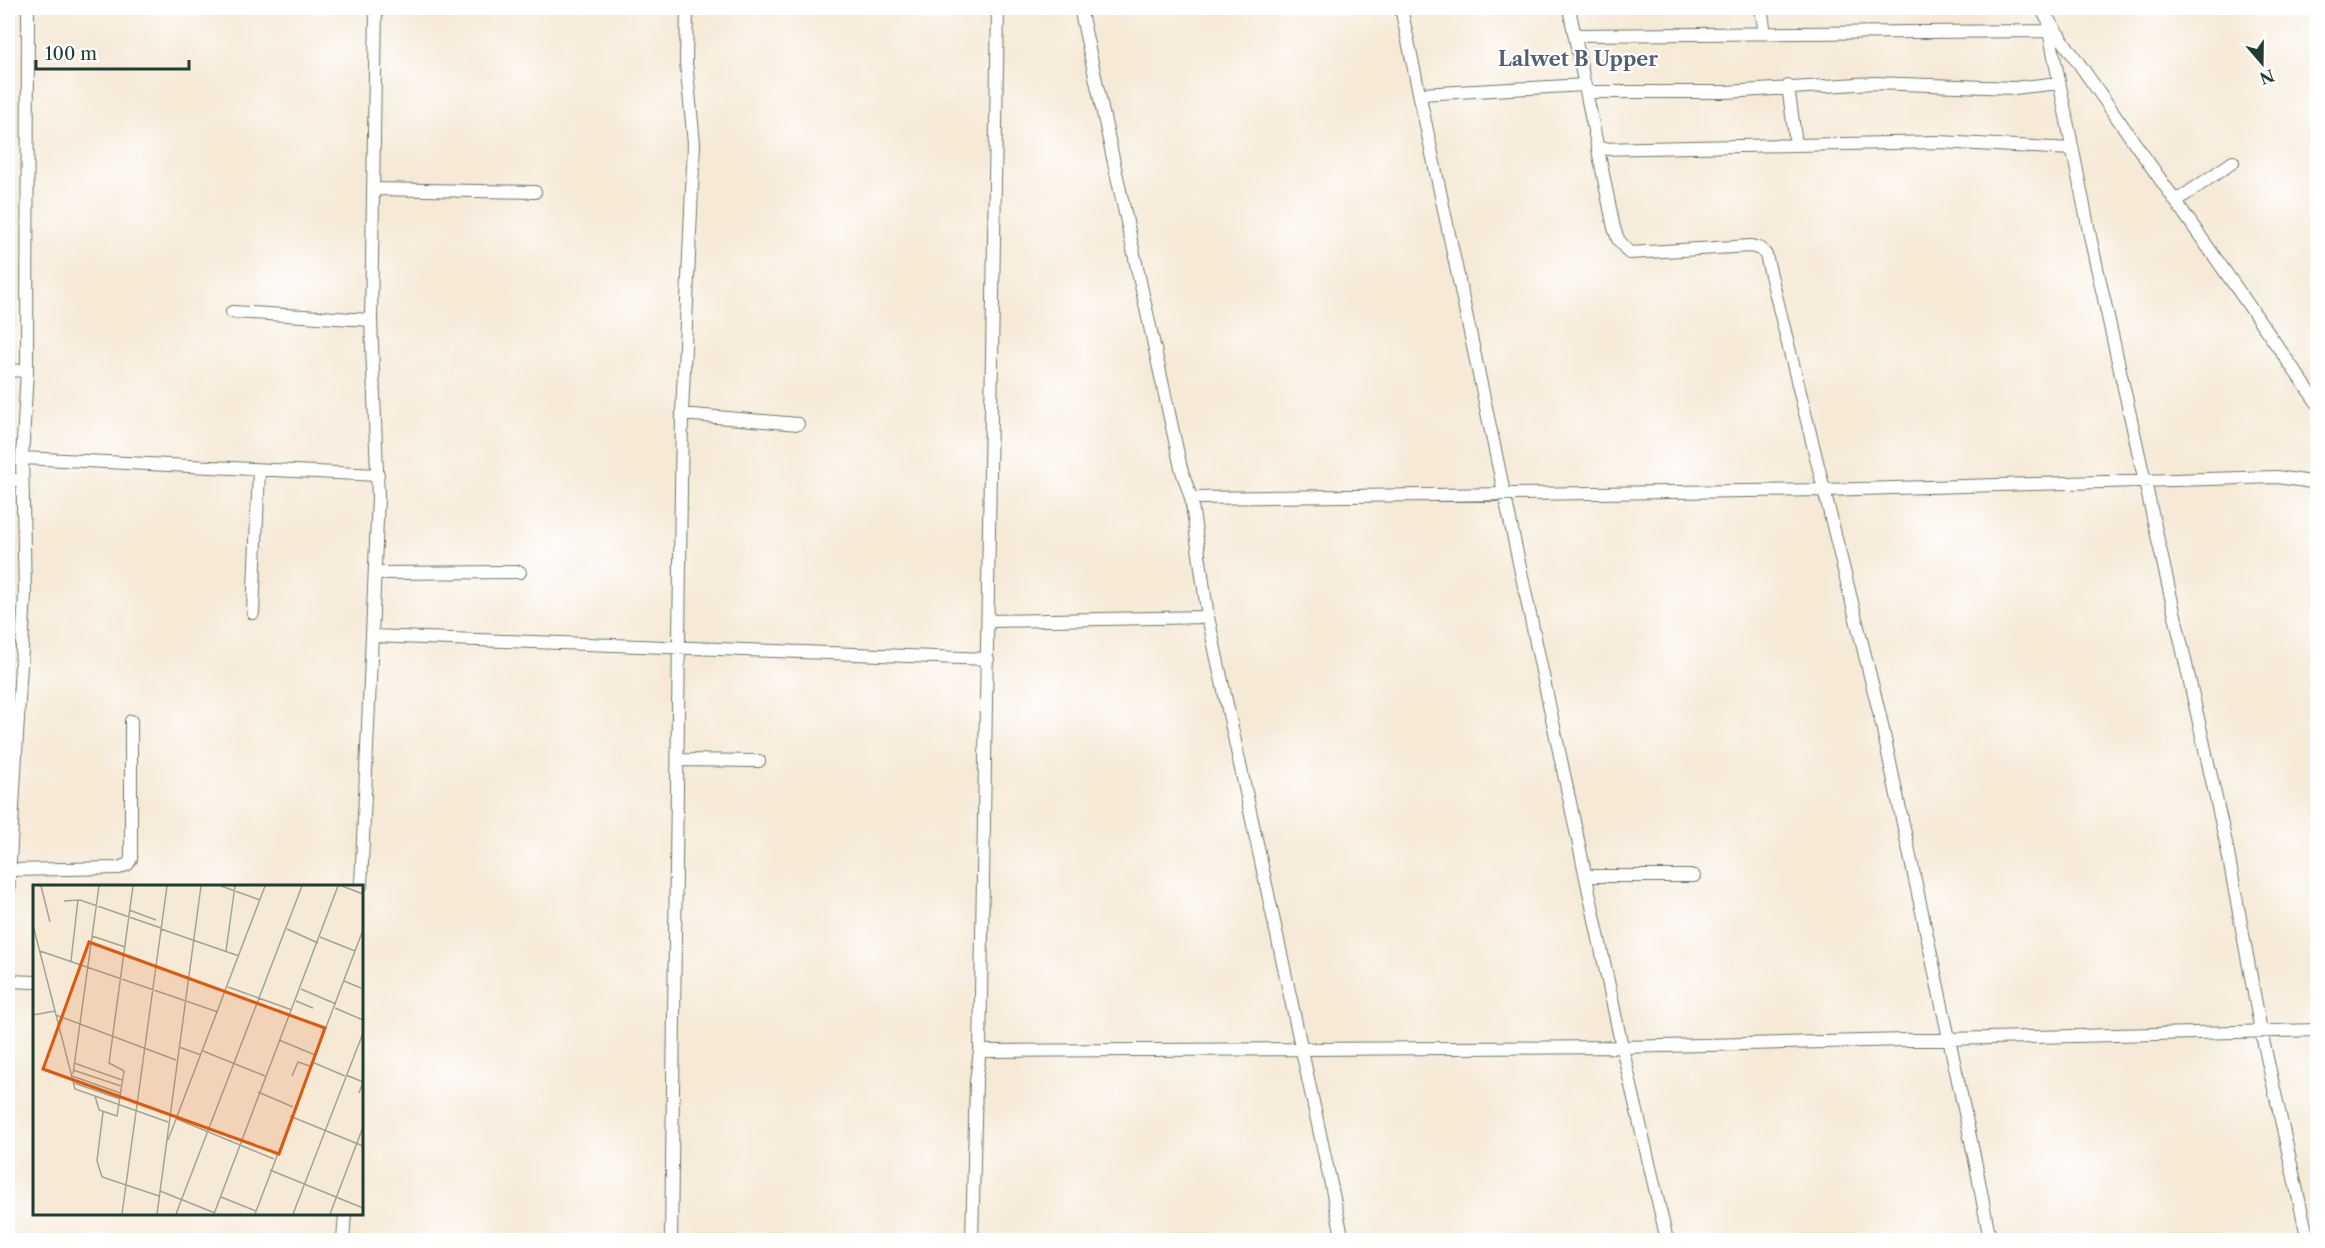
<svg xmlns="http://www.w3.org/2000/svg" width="2325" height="1248" font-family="'Libre Caslon Text',serif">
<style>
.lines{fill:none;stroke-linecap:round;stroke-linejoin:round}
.minor-casing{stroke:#6a796c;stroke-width:14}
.minor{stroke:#fff;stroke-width:12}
.labels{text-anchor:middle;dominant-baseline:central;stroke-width:4.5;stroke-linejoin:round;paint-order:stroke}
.quarter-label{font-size:20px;font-weight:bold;fill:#535f72;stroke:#fff}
.inset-road{fill:none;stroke:#a0a495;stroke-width:1.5}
.view{fill:#de580e;fill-opacity:0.15;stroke:#de580e;stroke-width:3}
.inset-edge{fill:none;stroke:#1f3d34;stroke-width:3}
</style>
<rect width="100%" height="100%" fill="#fff"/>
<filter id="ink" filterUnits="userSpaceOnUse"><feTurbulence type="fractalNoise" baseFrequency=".0167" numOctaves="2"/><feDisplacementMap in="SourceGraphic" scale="12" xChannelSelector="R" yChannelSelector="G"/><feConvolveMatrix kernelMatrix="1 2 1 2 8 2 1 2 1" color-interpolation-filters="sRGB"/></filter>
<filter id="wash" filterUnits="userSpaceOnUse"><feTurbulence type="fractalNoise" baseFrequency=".008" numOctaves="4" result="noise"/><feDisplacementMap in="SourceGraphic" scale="24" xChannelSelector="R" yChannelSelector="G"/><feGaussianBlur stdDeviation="1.35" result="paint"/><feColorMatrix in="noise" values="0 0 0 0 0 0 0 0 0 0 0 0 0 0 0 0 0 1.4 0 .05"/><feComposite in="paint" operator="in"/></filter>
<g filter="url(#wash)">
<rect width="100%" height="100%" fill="#f6e9d5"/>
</g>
<g filter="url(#ink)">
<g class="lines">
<!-- minor casing -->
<g class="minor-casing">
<path id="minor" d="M 1080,8 L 1181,468 L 1191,498 L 1208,617 L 1343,1240
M 1401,8 L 1622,1047 L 1667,1240
M 1569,8 L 1614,228 L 1618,239 L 1629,253 L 1751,246 L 1761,249 L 1766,255 L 1880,716 L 1975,1160 L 1990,1240
M 1761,8 L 1765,33
M 2040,8 L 2318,404
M 2049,20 L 2049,31 L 2091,241 L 2226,843 L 2261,1031 L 2308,1240
M 1575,35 L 2049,31
M 1788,86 L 1796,144
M 1587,92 L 1726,92 L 1874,83 L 2014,88 L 2059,83
M 1421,94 L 1585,85
M 1598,149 L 1939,142 L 2072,149
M 374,189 L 535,192
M 2176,201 L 2233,162
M 232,312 L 371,320
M 8,370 L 27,371
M 682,414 L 798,424
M 22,458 L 378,475
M 8,480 L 22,480
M 1191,498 L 1825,490 L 2277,477 L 2318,483
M 375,573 L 520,572
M 253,613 L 259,470
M 990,621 L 1208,617
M 372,636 L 988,659
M 678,760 L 759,761
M 9,870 L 119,868 L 128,864 L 131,859 L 131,721
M 1586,876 L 1694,876
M 361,886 L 378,497 L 371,320 L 376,8
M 8,896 L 25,594 L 22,458 L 27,371 L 28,8
M 8,981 L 34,982
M 980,1051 L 1622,1047 L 2318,1030
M 343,1240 L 345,1214
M 671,1240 L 682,414 L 694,143 L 686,62 L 687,8
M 972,1240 L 976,1081 L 980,1051 L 998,8"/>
</g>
<!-- minor -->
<use href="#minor" class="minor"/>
</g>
</g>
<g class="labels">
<!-- quarter labels -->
<g class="quarter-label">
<text x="1578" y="59">Lalwet B Upper</text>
</g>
</g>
<!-- overview -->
<g transform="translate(33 885)">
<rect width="330" height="330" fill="#f6e9d5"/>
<path class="inset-road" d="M 8,1 L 17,37M 188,1 L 227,15M 309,1 L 330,9M 31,16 L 47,15 L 128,43M 96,25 L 123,35M 0,40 L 42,204 L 135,237M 128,44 L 206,71M 254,44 L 285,58M 59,51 L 92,62M 287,52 L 322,66M 7,66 L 185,127M 193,66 L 202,1M 38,76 L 45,15M 311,96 L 328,103M 195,102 L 259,125M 268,104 L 303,119M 263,116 L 280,123M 302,123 L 330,135M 0,130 L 22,126M 23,130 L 143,175M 246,155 L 282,170M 146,162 L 168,170M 170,166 L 232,191M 279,177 L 312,191M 41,178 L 89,195M 40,185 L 88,201M 40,189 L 66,1M 313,190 L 330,197 L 326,208M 39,191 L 87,208M 259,191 L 265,177 L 277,181M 41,198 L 87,214M 225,207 L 260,222M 62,211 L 66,225 L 84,231 L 91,186 L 76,178 L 100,1M 70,227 L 64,276 L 69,292 L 126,311M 257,231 L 330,261M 144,234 L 241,274M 135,255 L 232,1M 237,285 L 330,323M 127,306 L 182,328M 188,312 L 223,326M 89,329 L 134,1M 124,329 L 168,1M 143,329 L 269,1M 181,329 L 305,1M 222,329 L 330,45M 260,329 L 330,148M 297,329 L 330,242"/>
<path class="view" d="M 56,57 L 292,143 L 246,269 L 10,184 Z"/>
<rect width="330" height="330" class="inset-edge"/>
</g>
<!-- margin -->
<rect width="2325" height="1248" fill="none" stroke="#fff" stroke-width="30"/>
<!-- north arrow -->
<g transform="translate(2262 63) rotate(160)" stroke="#ffffff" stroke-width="4.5" paint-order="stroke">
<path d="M0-4.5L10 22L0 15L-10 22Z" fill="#1f3d34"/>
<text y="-9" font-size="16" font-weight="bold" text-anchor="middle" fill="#1f3d34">N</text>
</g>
<!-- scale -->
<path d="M36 60v9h153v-9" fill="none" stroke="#1f3d34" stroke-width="3"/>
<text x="45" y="60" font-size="18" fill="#1f3d34" stroke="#ffffff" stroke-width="4.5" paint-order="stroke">100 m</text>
</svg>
